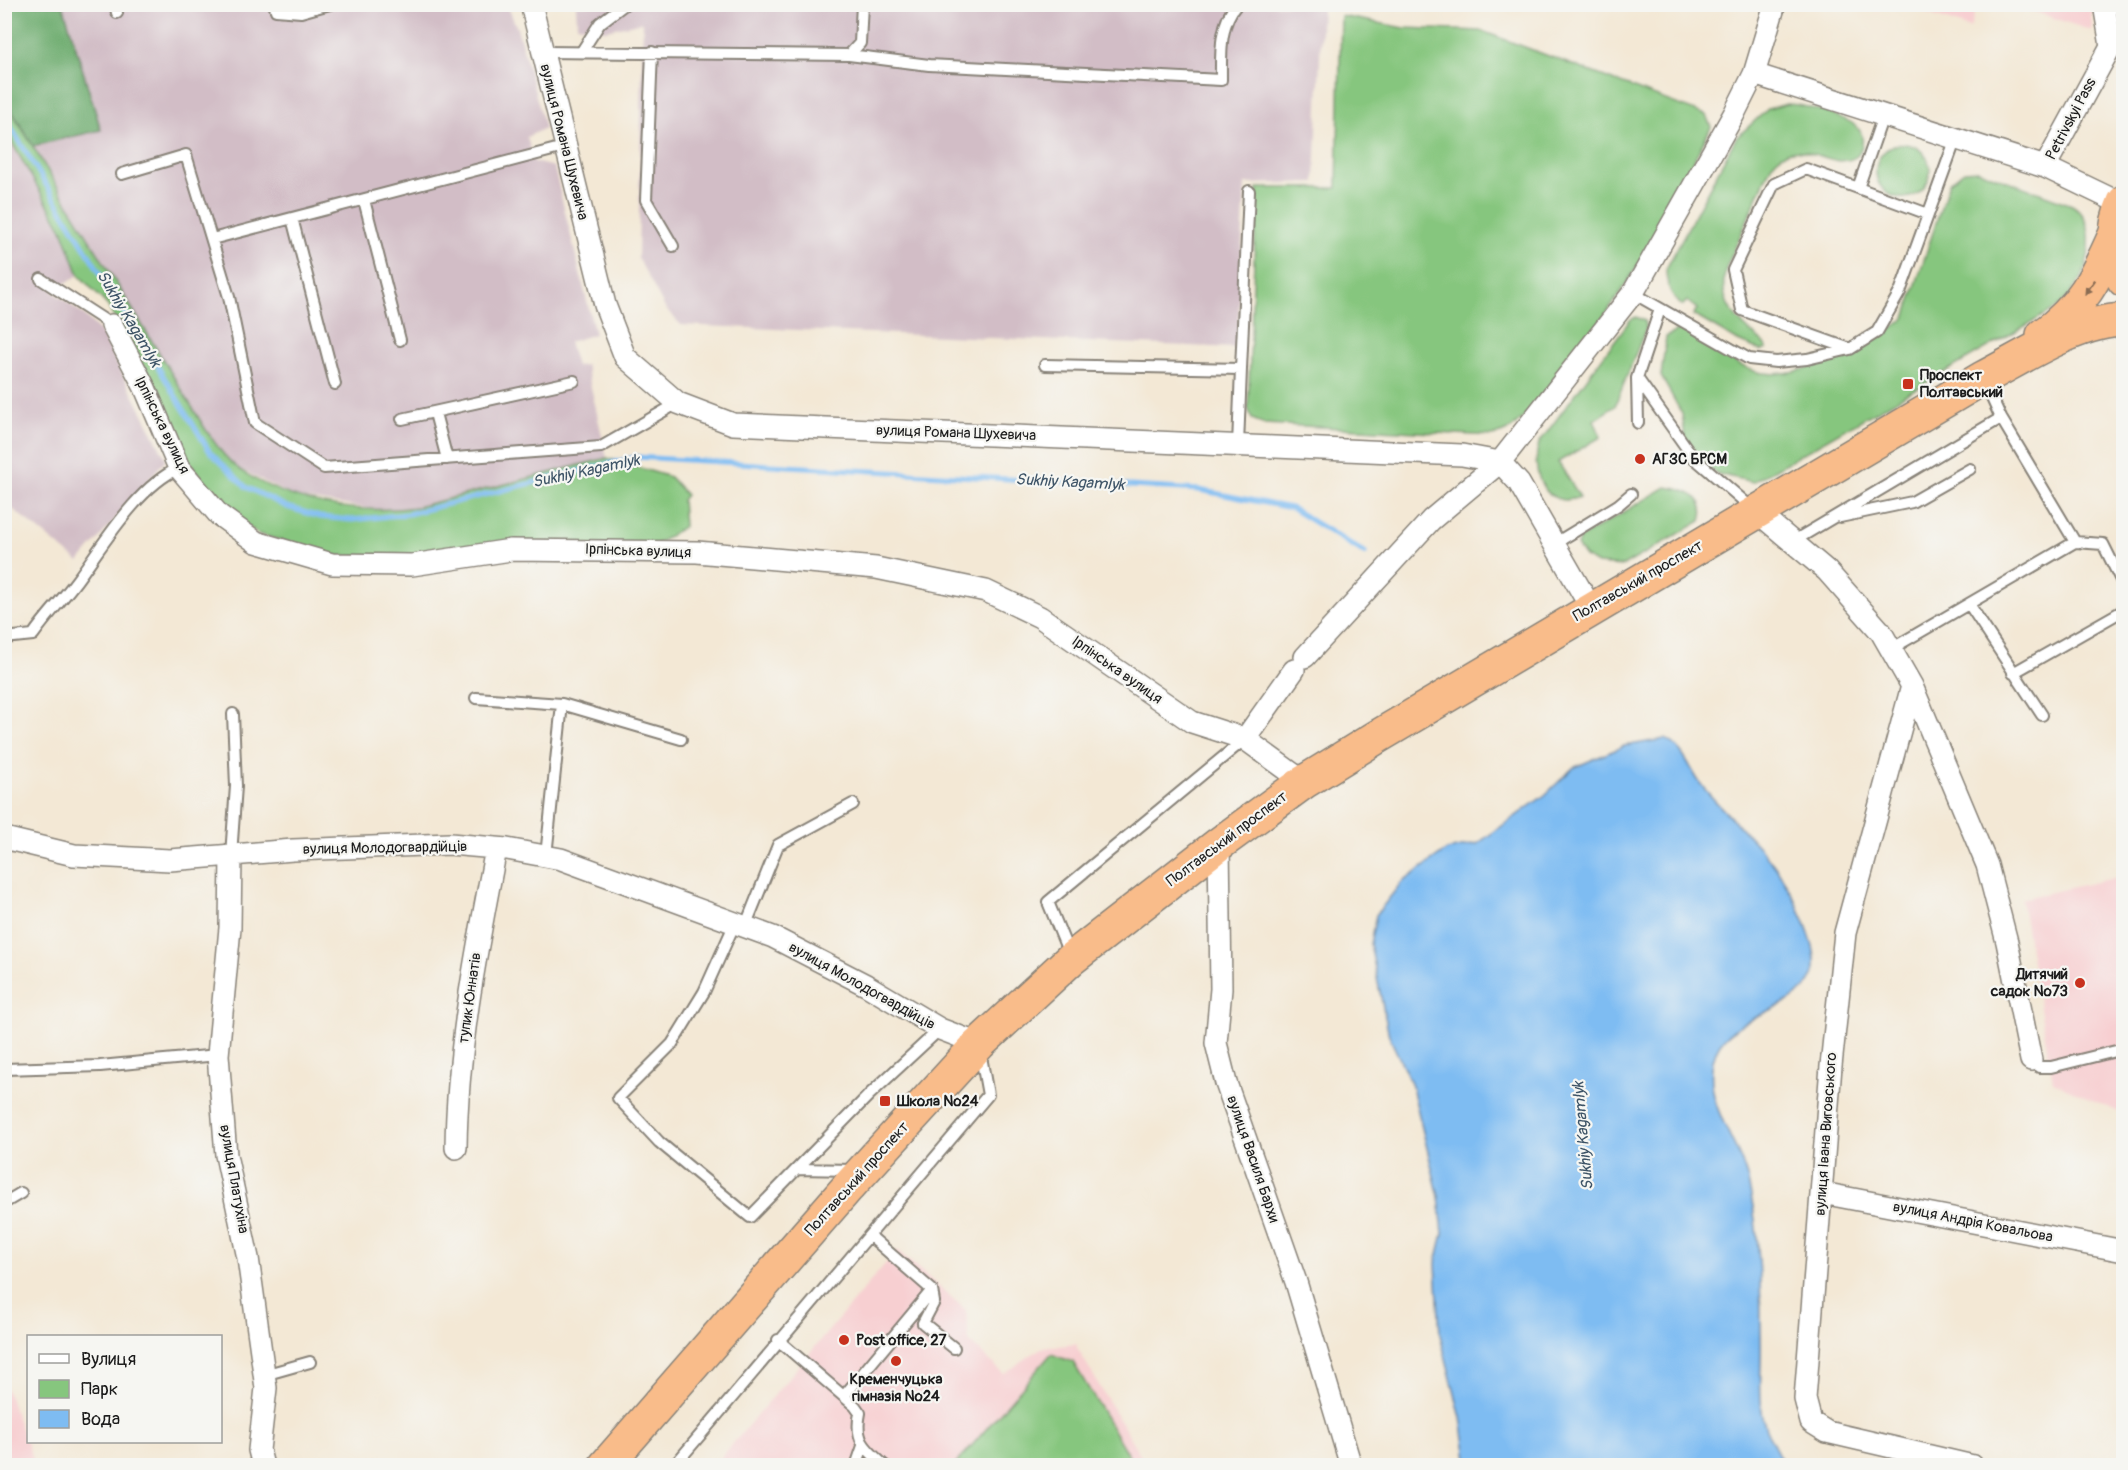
<svg xmlns="http://www.w3.org/2000/svg" width="2128" height="1470" font-family="Pangolin,sans-serif">
<style>
.built{fill:#f7cfd1}
.industrial{fill:#d2bdc6}
.green{fill:#86c67e;stroke:#51714d;stroke-width:1.5}
.forest{fill:#6cab6d;stroke:#446444;stroke-width:1.5}
.water{fill:#7ebcf2;stroke:#4d6c87;stroke-width:1.5}
.lines{fill:none;stroke-linecap:round;stroke-linejoin:round}
.stream{stroke:#7ebcf2;stroke-width:5}
.service-casing{stroke:#888278;stroke-width:14}
.minor-casing{stroke:#888278;stroke-width:24}
.trunk-casing{stroke:#888278;stroke-width:36}
.service{stroke:#fff;stroke-width:10}
.minor{stroke:#fff;stroke-width:21}
.trunk{stroke:#f9bc8a;stroke-width:33}
.oneway{fill:#8a6c53}
.poi-dot{fill:#c8321e;stroke:#f6f6f2;stroke-width:2}
.labels{text-anchor:middle;dominant-baseline:central;stroke-width:4.5;stroke-linejoin:round;paint-order:stroke}
.street-label{font-size:15px;fill:#1c1c1c;stroke:#f6f6f2}
.poi-label{font-size:15px;font-weight:bold;fill:#1c1c1c;stroke:#f6f6f2;text-anchor:start}
.water-label{font-size:16px;font-style:italic;fill:#3e5467;stroke:#f6f6f2}
</style>
<rect width="100%" height="100%" fill="#f6f6f2"/>
<filter id="ink" filterUnits="userSpaceOnUse"><feTurbulence type="fractalNoise" baseFrequency=".0167" numOctaves="2"/><feDisplacementMap in="SourceGraphic" scale="12" xChannelSelector="R" yChannelSelector="G"/><feConvolveMatrix kernelMatrix="1 2 1 2 8 2 1 2 1" color-interpolation-filters="sRGB"/></filter>
<filter id="wash" filterUnits="userSpaceOnUse"><feTurbulence type="fractalNoise" baseFrequency=".008" numOctaves="4" result="noise"/><feDisplacementMap in="SourceGraphic" scale="24" xChannelSelector="R" yChannelSelector="G"/><feGaussianBlur stdDeviation="1.35" result="paint"/><feColorMatrix in="noise" values="0 0 0 0 0 0 0 0 0 0 0 0 0 0 0 0 0 1.4 0 .05"/><feComposite in="paint" operator="in"/></filter>
<g filter="url(#wash)">
<rect width="100%" height="100%" fill="#f3e8d5"/>
<!-- built -->
<path class="built" d="M 1903,5 L 1977,4 L 1977,5 L 1970,28 Z
M 2015,5 L 2091,5 L 2092,31 Z
M 2123,876 L 2123,1114 L 2053,1082 L 2021,899 Z
M 897,1250 L 966,1310 L 969,1341 L 1004,1374 L 1041,1348 L 1075,1344 L 1146,1465 L 714,1466 Z
M 4,1386 L 5,1386 L 35,1465 L 5,1465 Z"/>
<!-- industrial -->
<path class="industrial" d="M 63,5 L 507,5 L 517,28 L 545,128 L 527,137 L 534,162 L 554,167 L 595,334 L 569,342 L 576,366 L 586,365 L 607,458 L 417,507 L 385,511 L 294,497 L 238,468 L 224,455 L 206,430 L 33,146 L 101,129 Z
M 576,5 L 1322,5 L 1315,182 L 1245,184 L 1237,348 L 681,325 L 665,308 L 638,258 L 643,22 L 606,30 L 577,25 Z
M 4,131 L 62,229 L 79,275 L 52,291 L 83,314 L 101,332 L 166,459 L 79,562 L 5,503 Z"/>
<!-- green -->
<path class="green" d="M 1341,16 L 1405,28 L 1482,31 L 1706,115 L 1711,127 L 1643,258 L 1591,336 L 1528,413 L 1511,429 L 1493,436 L 1264,424 L 1252,419 L 1248,408 L 1257,188 L 1337,188 Z
M 4,99 L 206,430 C 216,444 225,459 239,469 C 289,504 357,515 417,507 L 607,458 L 670,477 L 686,495 L 682,500 L 684,526 L 654,546 L 434,555 L 336,556 L 258,534 L 224,508 L 185,456 L 108,306 L 79,275 L 62,229 L 5,131 Z
M 1787,104 C 1802,104 1843,116 1855,125 C 1865,133 1864,147 1857,156 C 1830,175 1799,129 1772,164 L 1727,266 C 1714,304 1740,323 1766,345 L 1767,349 L 1762,351 L 1738,341 L 1697,317 L 1693,315 L 1697,309 L 1687,301 L 1682,306 C 1670,295 1666,284 1666,269 L 1736,138 L 1768,109 Z
M1876 171a27 27 0 1 1 54 0a27 27 0 1 1-54 0Z
M 1978,170 L 2072,205 C 2095,219 2091,251 2083,275 C 2079,285 2067,296 2060,306 L 1753,482 L 1718,474 L 1699,462 L 1685,437 L 1682,414 L 1661,376 L 1666,337 L 1679,329 L 1687,331 C 1709,343 1730,363 1754,371 C 1795,384 1875,344 1905,318 L 1949,183 L 1964,171 Z
M 1636,317 L 1645,321 L 1646,328 L 1615,406 L 1594,420 L 1601,437 L 1558,462 L 1580,497 C 1544,511 1530,471 1539,443 L 1630,320 Z
M 1666,487 C 1685,489 1709,497 1701,521 L 1623,566 L 1597,564 L 1585,557 L 1577,546 L 1580,538 Z
M 1051,1354 L 1073,1362 L 1134,1465 L 955,1465 Z"/>
<!-- forest -->
<path class="forest" d="M 5,4 L 63,5 L 101,130 L 33,146 L 5,99 Z"/>
<!-- water -->
<path class="water" d="M 1665,739 C 1686,749 1688,768 1703,787 C 1724,813 1753,837 1773,864 C 1789,885 1824,950 1813,976 C 1796,1015 1722,1013 1713,1061 C 1704,1107 1740,1143 1748,1181 C 1760,1233 1761,1286 1761,1339 C 1762,1367 1757,1402 1766,1429 C 1771,1441 1778,1453 1784,1465 L 1468,1465 L 1461,1418 L 1440,1335 L 1436,1263 L 1443,1233 L 1439,1197 L 1411,1083 L 1389,1036 L 1370,944 L 1376,915 L 1401,883 L 1447,850 L 1477,844 L 1545,795 L 1573,768 L 1624,746 Z"/>
<g class="lines">
<!-- stream -->
<path class="stream" d="M 4,116 L 210,452 L 246,487 L 287,507 L 320,517 L 352,520 L 408,514 L 636,457 L 1199,490 L 1291,508 L 1365,553"/>
</g>
</g>
<g filter="url(#ink)">
<g class="lines">
<!-- service casing -->
<g class="service-casing">
<path id="service" d="M 115,4 L 117,13
M 274,4 L 276,10 L 301,12 L 330,4
M 582,51 L 600,23 L 625,4
M 542,52 L 849,55 L 860,43 L 862,4
M 652,52 L 646,200 L 673,246
M 849,55 L 929,65 L 1221,80 C 1221,54 1219,24 1237,4
M 1883,116 L 1858,188 L 1928,214
M 122,174 L 186,155 L 229,297 L 255,423 L 324,468 L 601,447 L 678,403
M 364,200 L 400,340
M 292,218 L 335,384
M 212,239 L 564,147
M 41,279 L 112,325
M 1633,293 L 1749,359 L 1776,362 L 1807,359 L 1850,349 L 1877,332 L 1900,292 L 1956,138
M 1850,349 L 1742,310 L 1733,270 L 1774,184 L 1806,169 L 1858,188
M 1045,365 L 1241,369 L 1238,445
M 1241,369 L 1249,191
M 1637,378 L 1693,457 L 1753,509
M 1984,381 L 2001,418 L 2075,542
M 435,413 L 447,459
M 402,419 L 574,381
M 1638,423 L 1637,378 L 1660,309
M 1840,517 L 1912,502 L 1970,469
M 1792,542 L 2001,418
M 1554,544 L 1618,505 L 1631,494
M 1969,604 L 2042,715
M 4,638 L 33,635 C 46,616 63,599 77,580 C 103,545 138,486 179,468
M 1891,649 L 2075,542 L 2103,544 L 2124,586
M 2013,673 L 2124,610
M 476,698 L 562,704 L 546,856
M 562,704 L 681,739
M 231,855 L 236,786 L 233,714
M 735,923 L 704,992 L 672,1044 L 618,1098 L 659,1142 L 750,1217 L 870,1094 L 940,1029
M 745,927 L 778,845 L 853,804
M 1070,956 L 1048,902 L 1245,739
M 2031,1060 L 2039,1067 L 2051,1067 L 2124,1049
M 4,1069 L 100,1066 L 218,1055
M 797,1169 L 854,1170
M 4,1203 L 21,1193
M 870,1236 L 932,1290 L 934,1302 L 923,1323 L 954,1348
M 778,1340 L 855,1406 L 860,1413 C 854,1441 866,1449 885,1466
M 264,1375 L 310,1362
M 844,1396 L 932,1290
M 674,1466 L 988,1095 L 980,1051
M 856,1466 L 863,1446"/>
</g>
<!-- minor casing -->
<g class="minor-casing">
<path id="minor" d="M 531,4 L 605,305 L 625,357 L 678,403 L 733,424 L 1462,455 L 1500,462 L 1519,483 L 1591,608
M 1754,74 L 2045,167 L 2122,204
M 2045,167 L 2111,46 L 2104,4
M 112,325 L 145,388 L 179,468 L 219,515 L 256,542 L 332,564 L 412,565 L 511,550 L 697,552 L 876,568 L 986,591 L 1040,617 L 1192,722 L 1245,739 L 1304,782
M 1756,511 L 1827,571 L 1881,632 L 1912,686 L 1987,865 L 2007,942 L 2031,1060
M 1305,657 L 1431,520 L 1500,462 L 1633,293 L 1734,114 L 1754,74 L 1775,4
M 1912,686 L 1845,933 L 1831,1066 L 1805,1399 L 1811,1422 L 1827,1432 L 1973,1466
M 1245,739 L 1294,670
M 4,838 L 74,855 L 170,860 L 293,850 L 450,844 L 507,849 L 561,859 L 773,937 L 866,985 L 940,1029 L 979,1044
M 1219,844 L 1221,989 L 1216,1043 L 1226,1083 L 1296,1282 L 1351,1466
M 231,855 L 230,928 L 218,1055 L 226,1155 L 248,1258 L 266,1388 L 259,1450 L 263,1466
M 456,1148 C 457,1047 477,948 496,849
M 1822,1193 L 2124,1251"/>
</g>
<!-- trunk casing -->
<g class="trunk-casing">
<path id="trunk" d="M 2124,202 C 2113,227 2112,255 2124,280
M 2043,335 C 2082,307 2096,278 2115,235
M 605,1466 L 848,1187 L 979,1044 L 1071,959 L 1219,844 L 1304,782 L 1377,737 L 1983,378 C 2024,357 2077,321 2124,320"/>
</g>
<!-- service -->
<use href="#service" class="service"/>
<!-- minor -->
<use href="#minor" class="minor"/>
<!-- trunk -->
<use href="#trunk" class="trunk"/>
</g>
<!-- one-way arrows -->
<defs><path id="oneway-solid" d="M-6-.8H1V-3.2L6.5 0L1 3.2V.8H-6Z" transform="scale(1.5)"/></defs>
<use class="oneway" href="#oneway-solid" transform="translate(2090 287) rotate(125)"/>
</g>
<!-- markers -->
<g class="poi-dot">
<rect x="1902" y="378" width="12" height="12" rx="3"/>
<circle cx="1640" cy="459" r="6"/>
<circle cx="2080" cy="983" r="6"/>
<rect x="879" y="1095" width="12" height="12" rx="3"/>
<circle cx="844" cy="1340" r="6"/>
<circle cx="896" cy="1361" r="6"/>
</g>
<g class="labels">
<!-- street labels -->
<g class="street-label">
<text transform="translate(2071 119) rotate(-62)">Petrivskyi Pass</text>
<text transform="translate(564 142) rotate(76)">вулиця Романа Шухевича</text>
<text transform="translate(162 425) rotate(64)">Ірпінська вулиця</text>
<text transform="translate(956 433) rotate(2)">вулиця Романа Шухевича</text>
<text transform="translate(638 551) rotate(2)">Ірпінська вулиця</text>
<text transform="translate(1638 581) rotate(-30)">Полтавський проспект</text>
<text transform="translate(1117 670) rotate(35)">Ірпінська вулиця</text>
<text transform="translate(1227 839) rotate(-37)">Полтавський проспект</text>
<text transform="translate(385 848) rotate(-1)">вулиця Молодогвардійців</text>
<text transform="translate(862 986) rotate(29)">вулиця Молодогвардійців</text>
<text transform="translate(470 998) rotate(-82)">тупик Юннатів</text>
<text transform="translate(1826 1134) rotate(-86)">вулиця Івана Виговського</text>
<text transform="translate(1253 1159) rotate(71)">вулиця Василя Бархи</text>
<text transform="translate(234 1179) rotate(80)">вулиця Платухіна</text>
<text transform="translate(857 1179) rotate(-48)">Полтавський проспект</text>
<text transform="translate(1973 1222) rotate(11)">вулиця Андрія Ковальова</text>
</g>
<!-- poi labels -->
<g class="poi-label">
<text x="1920" y="375">Проспект<tspan x="1920" dy="17">Полтавський</tspan></text>
<text x="1652" y="459">АГЗС БРСМ</text>
<text x="2068" y="974" text-anchor="end">Дитячий<tspan x="2068" dy="17">садок №73</tspan></text>
<text x="897" y="1101">Школа №24</text>
<text x="856" y="1340">Post office, 27</text>
<text x="896" y="1379" text-anchor="middle">Кременчуцька<tspan x="896" dy="17">гімназія №24</tspan></text>
</g>
<!-- water labels -->
<g class="water-label">
<text transform="translate(129 319) rotate(59)">Sukhiy Kagamlyk</text>
<text transform="translate(586 471) rotate(-12)">Sukhiy Kagamlyk</text>
<text transform="translate(1070 482) rotate(3)">Sukhiy Kagamlyk</text>
<text transform="translate(1583 1136) rotate(-95)">Sukhiy Kagamlyk</text>
</g>
</g>
<!-- margin -->
<rect width="2128" height="1470" fill="none" stroke="#f6f6f2" stroke-width="24"/>
<!-- legend -->
<rect x="27" y="1335" width="195" height="108" fill="#f6f6f2" stroke="#9f9f9c" stroke-width="1.5"/>
<rect x="39" y="1354" width="30" height="9" fill="#ffffff" stroke="#9f9f9c" stroke-width="1.5"/>
<text x="81" y="1365" font-size="18" fill="#1c1c1c">Вулиця</text>
<rect x="39" y="1380" width="30" height="18" fill="#86c67e" stroke="#9f9f9c" stroke-width="1.5"/>
<text x="81" y="1395" font-size="18" fill="#1c1c1c">Парк</text>
<rect x="39" y="1410" width="30" height="18" fill="#7ebcf2" stroke="#9f9f9c" stroke-width="1.5"/>
<text x="81" y="1425" font-size="18" fill="#1c1c1c">Вода</text>
</svg>
